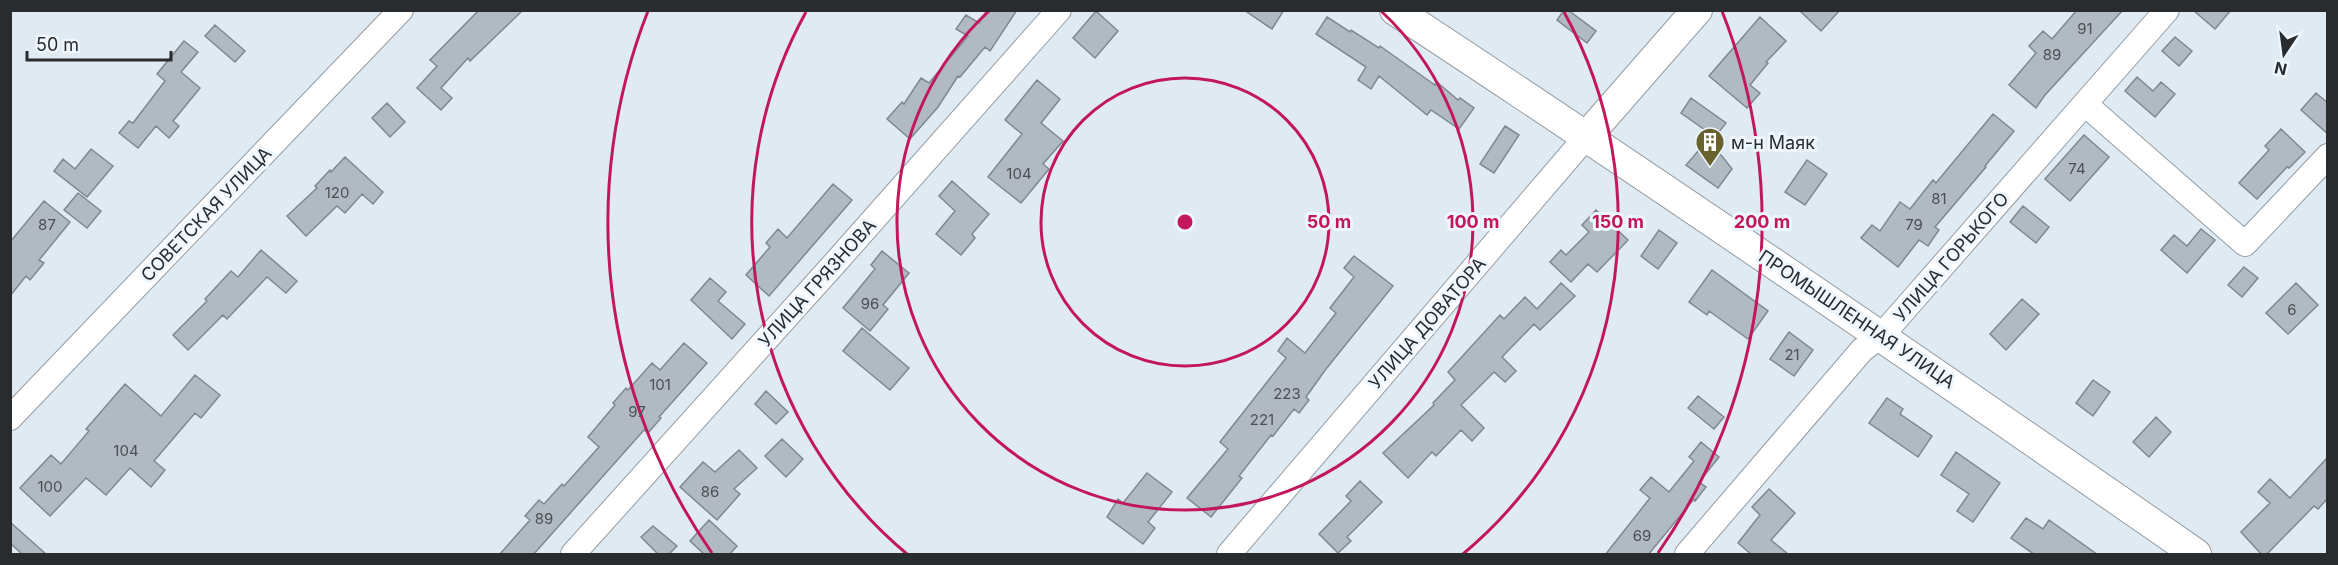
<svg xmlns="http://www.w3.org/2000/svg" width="2338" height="565" font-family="Inter,sans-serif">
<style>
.building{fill:#b1bac2;stroke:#7f888f;stroke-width:1.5}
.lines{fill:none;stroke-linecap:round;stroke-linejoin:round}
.minor-casing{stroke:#949da5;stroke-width:26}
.major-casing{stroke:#949da5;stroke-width:32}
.minor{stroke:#fff;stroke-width:24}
.major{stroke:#fff;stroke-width:30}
.ring{fill:none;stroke:#c2185b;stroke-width:3}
.labels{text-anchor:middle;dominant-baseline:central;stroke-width:6;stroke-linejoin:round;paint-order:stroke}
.number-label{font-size:15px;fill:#4a5054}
.poi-label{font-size:18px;fill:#282c2f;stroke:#eff7fe;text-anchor:start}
.street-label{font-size:18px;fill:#282c2f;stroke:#eff7fe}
.centre{fill:#c2185b;stroke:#eff7fe;stroke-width:3}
.ring-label{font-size:18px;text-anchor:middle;font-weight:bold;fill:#c2185b;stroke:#eff7fe;stroke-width:6;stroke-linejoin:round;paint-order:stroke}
</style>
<rect width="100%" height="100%" fill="#e0eaf2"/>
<!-- building -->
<path class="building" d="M 479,10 L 523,10 L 470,61 L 468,58 L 441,88 L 452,98 L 441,110 L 417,88 L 437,66 L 430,60 Z
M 987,10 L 1017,10 L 990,51 L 985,47 L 960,77 L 958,76 L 938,107 L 910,139 L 887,119 L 902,102 L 904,104 L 921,78 L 929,83 L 968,36 L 956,29 L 966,15 L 979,23 Z
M 1244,10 L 1284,10 L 1272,29 Z
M 1564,10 L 1568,10 L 1596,31 L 1587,43 L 1557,20 Z
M 1799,10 L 1840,10 L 1821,31 Z
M 2077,10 L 2123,10 L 2045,95 L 2036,108 L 2009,85 L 2036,53 L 2029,46 L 2043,31 L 2052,39 Z
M 2193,10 L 2231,10 L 2215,29 Z
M 1096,11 L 1118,31 L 1095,58 L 1073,38 Z
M 1327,17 L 1350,32 L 1351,30 L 1379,48 L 1380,46 L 1435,85 L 1437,82 L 1458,100 L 1460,98 L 1474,108 L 1459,129 L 1431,110 L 1427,115 L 1379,76 L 1371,89 L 1358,80 L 1366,67 L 1316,34 Z
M 1760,17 L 1786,41 L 1766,62 L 1768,63 L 1750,85 L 1760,93 L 1747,108 L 1709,76 Z
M 215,25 L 245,51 L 235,62 L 205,36 Z
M 2175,37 L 2192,51 L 2179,66 L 2162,51 Z
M 184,41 L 198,52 L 181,72 L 200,88 L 173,121 L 179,126 L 169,138 L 156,126 L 138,148 L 119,133 L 129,121 L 133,123 L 165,81 L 157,74 Z
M 2137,77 L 2153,91 L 2161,82 L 2175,94 L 2155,117 L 2125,91 Z
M 1037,80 L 1060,99 L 1041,123 L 1063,141 L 1043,164 L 1049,169 L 1021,203 L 988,177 L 1022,134 L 1005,120 Z
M 2316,93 L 2328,103 L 2328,134 L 2301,110 Z
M 1691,98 L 1726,123 L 1715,137 L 1681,113 Z
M 387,103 L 405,122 L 390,137 L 372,118 Z
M 1993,114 L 2014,131 L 1985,166 L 1986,167 L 1935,227 L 1939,230 L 1928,246 L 1919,240 L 1898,267 L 1861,238 L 1872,225 L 1880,231 L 1900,202 L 1910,209 L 1933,180 L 1936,183 Z
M 1505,126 L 1519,135 L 1494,173 L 1480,164 Z
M 2281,129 L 2305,152 L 2289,168 L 2287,167 L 2257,199 L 2239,183 L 2269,150 L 2265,146 Z
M 2084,135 L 2109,157 L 2070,201 L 2045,179 Z
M 1705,143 L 1722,156 L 1732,169 L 1718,188 L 1686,165 Z
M 91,149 L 113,166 L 87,197 L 54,171 L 63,159 L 75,169 Z
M 345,157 L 383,192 L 373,204 L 362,194 L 345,213 L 337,206 L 306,236 L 287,216 L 317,188 L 315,186 L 330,170 L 331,172 Z
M 1807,160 L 1827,174 L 1805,205 L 1785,192 Z
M 952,181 L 989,214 L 972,234 L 975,238 L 961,255 L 936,234 L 955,211 L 939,196 Z
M 833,184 L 852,200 L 769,296 L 746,275 L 770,247 L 766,243 L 778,229 L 787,238 Z
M 78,193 L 101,211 L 87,228 L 64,210 Z
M 44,201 L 70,222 L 39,260 L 44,263 L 30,280 L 26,276 L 10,296 L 10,242 Z
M 2023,206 L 2049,227 L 2036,243 L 2010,222 Z
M 1596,210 L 1628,240 L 1597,272 L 1588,264 L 1571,282 L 1550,262 L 1561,250 L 1566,255 L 1589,232 L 1582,225 Z
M 2201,229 L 2215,240 L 2187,273 L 2161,250 L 2174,235 L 2187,246 Z
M 1659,230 L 1677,243 L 1658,269 L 1641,256 Z
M 261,250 L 297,281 L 286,293 L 267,277 L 227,319 L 223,315 L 188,350 L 173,335 L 207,301 L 205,299 L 231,271 L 238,277 Z
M 882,251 L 909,273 L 883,305 L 888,309 L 870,331 L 843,308 L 875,269 L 871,265 Z
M 1354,256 L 1393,286 L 1326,369 L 1306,397 L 1309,400 L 1299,413 L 1294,409 L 1273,436 L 1271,435 L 1239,476 L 1242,478 L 1211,517 L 1187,498 L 1228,449 L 1220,442 L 1286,358 L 1278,351 L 1287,338 L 1305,353 L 1336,313 L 1330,308 L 1354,277 L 1344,268 Z
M 2244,267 L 2258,278 L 2242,297 L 2228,285 Z
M 1712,270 L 1768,311 L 1748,339 L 1709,311 L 1707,315 L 1689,302 Z
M 710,278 L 726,292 L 718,301 L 745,324 L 732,339 L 691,300 Z
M 1561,283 L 1575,296 L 1540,330 L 1534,324 L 1502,357 L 1516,371 L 1505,382 L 1494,372 L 1461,405 L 1484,428 L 1472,441 L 1461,430 L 1436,456 L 1432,452 L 1408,478 L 1383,453 L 1434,405 L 1433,403 L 1455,380 L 1448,372 L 1500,315 L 1504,319 L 1525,297 L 1537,309 Z
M 2296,283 L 2318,305 L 2288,334 L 2266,313 Z
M 2022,299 L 2039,314 L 2006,350 L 1990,334 Z
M 862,328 L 909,368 L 890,390 L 843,351 Z
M 1789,332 L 1813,350 L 1794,376 L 1770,359 Z
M 684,343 L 707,363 L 659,417 L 661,418 L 648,433 L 644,430 L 533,555 L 499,555 L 530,520 L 525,516 L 539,500 L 544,504 L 562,484 L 564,486 L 599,447 L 588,437 L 615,405 L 613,403 L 626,388 L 628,390 L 652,363 L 660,370 Z
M 195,375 L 220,395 L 201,418 L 195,413 L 154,461 L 165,470 L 151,487 L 130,468 L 106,495 L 86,478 L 50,516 L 20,488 L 51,455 L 61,464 L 89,431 L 86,429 L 125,384 L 161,416 Z
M 2093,380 L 2110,392 L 2093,416 L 2076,403 Z
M 766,391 L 788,412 L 776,424 L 755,404 Z
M 1698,396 L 1724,417 L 1714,429 L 1688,408 Z
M 1887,398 L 1903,409 L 1900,414 L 1932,436 L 1918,457 L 1869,423 Z
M 2156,417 L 2171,432 L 2149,457 L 2133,442 Z
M 782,439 L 803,459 L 786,477 L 765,456 Z
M 1701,442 L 1719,457 L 1699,482 L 1706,487 L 1695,501 L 1694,499 L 1648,555 L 1605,555 L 1650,498 L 1640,490 L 1651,477 L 1669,492 L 1694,461 L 1689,457 Z
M 739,450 L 757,468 L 734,489 L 740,494 L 717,520 L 680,487 L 703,462 L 715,472 Z
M 1956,452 L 2000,483 L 1973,522 L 1957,511 L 1969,494 L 1941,475 Z
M 2328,457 L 2328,498 L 2318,509 L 2314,506 L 2266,555 L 2262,555 L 2241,532 L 2270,503 L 2258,492 L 2270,479 L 2290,498 Z
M 1147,473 L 1172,492 L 1148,522 L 1155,528 L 1143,544 L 1107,517 L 1118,499 L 1123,503 Z
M 1360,481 L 1382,502 L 1347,537 L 1351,541 L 1338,553 L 1319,534 L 1351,501 L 1346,496 Z
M 1769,489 L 1795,513 L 1771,540 L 1789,555 L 1752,555 L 1738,543 L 1760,515 L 1752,507 Z
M 2026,518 L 2043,529 L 2049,520 L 2098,555 L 2035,555 L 2011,538 Z
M 709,520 L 737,546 L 729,555 L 705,555 L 690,541 Z
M 10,522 L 47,555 L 23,555 L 10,543 Z
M 653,526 L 677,546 L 668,555 L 659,555 L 641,537 Z"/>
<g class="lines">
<!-- minor casing -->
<g class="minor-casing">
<path id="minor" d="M 2085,104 L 2245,244 L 2328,156
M 10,418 L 401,10
M 573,554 L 835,263 L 1059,10
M 1229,554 L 1587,136
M 1687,554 L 1862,350 L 1882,335 L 2167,10"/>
</g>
<!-- major casing -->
<g class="major-casing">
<path id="major" d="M 1395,10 C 1665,187 1931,370 2196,554
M 1587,136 L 1697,10"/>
</g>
<!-- minor -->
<use href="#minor" class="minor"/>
<!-- major -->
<use href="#major" class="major"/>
</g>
<!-- distance rings -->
<g class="ring">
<circle cx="1185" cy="222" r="144"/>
<path d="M1381 11A288 288 0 1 1 989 11"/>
<path d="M907 554A433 433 0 0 1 806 12M1564 12A433 433 0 0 1 1463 554"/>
<path d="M712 553A577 577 0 0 1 648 11M1722 11A577 577 0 0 1 1658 553"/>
</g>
<!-- icons -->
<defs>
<g id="building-pin" transform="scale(1.5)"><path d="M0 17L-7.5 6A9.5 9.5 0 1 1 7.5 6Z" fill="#69622f" stroke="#eff7fe"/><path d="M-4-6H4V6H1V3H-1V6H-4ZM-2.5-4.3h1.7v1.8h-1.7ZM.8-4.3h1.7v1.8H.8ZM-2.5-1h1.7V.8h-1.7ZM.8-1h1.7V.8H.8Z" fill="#fff"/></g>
</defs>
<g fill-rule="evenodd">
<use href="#building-pin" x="1710" y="142"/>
</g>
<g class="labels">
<!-- number labels -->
<g class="number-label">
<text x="2085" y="28">91</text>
<text x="2052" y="54">89</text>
<text x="2077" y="168">74</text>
<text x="1019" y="173">104</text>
<text x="337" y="192">120</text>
<text x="1939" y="198">81</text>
<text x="47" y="224">87</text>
<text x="1914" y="224">79</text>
<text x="870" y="303">96</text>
<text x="2292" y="309">6</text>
<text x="1792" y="354">21</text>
<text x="660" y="384">101</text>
<text x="1287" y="393">223</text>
<text x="637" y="411">97</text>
<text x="1262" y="419">221</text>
<text x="126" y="450">104</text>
<text x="50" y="486">100</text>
<text x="710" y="491">86</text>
<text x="544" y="518">89</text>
<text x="1642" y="535">69</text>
</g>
<!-- poi labels -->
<g class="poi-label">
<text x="1731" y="142">м-н Маяк</text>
</g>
<!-- street labels -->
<g class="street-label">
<text transform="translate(206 214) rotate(-46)">СОВЕТСКАЯ УЛИЦА</text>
<text transform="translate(1951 257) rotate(-49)">УЛИЦА ГОРЬКОГО</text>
<text transform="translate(817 283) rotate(-48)">УЛИЦА ГРЯЗНОВА</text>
<text transform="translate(1857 319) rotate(34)">ПРОМЫШЛЕННАЯ УЛИЦА</text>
<text transform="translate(1427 323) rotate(-49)">УЛИЦА ДОВАТОРА</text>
</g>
</g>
<circle cx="1185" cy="222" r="9" class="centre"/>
<g class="ring-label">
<text x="1329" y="228">50 m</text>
<text x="1473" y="228">100 m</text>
<text x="1618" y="228">150 m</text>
<text x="1762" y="228">200 m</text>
</g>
<!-- border -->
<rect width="2338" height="565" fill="none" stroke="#282c2f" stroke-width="24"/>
<!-- north arrow -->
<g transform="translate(2284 54) rotate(193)" stroke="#eff7fe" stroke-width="4.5" paint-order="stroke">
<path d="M0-4.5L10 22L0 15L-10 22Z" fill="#282c2f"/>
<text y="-9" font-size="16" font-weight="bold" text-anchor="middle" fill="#282c2f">N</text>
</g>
<!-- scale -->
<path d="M27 51v9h144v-9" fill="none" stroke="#282c2f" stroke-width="3"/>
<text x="36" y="51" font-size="18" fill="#282c2f" stroke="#eff7fe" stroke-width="4.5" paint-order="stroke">50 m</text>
</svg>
